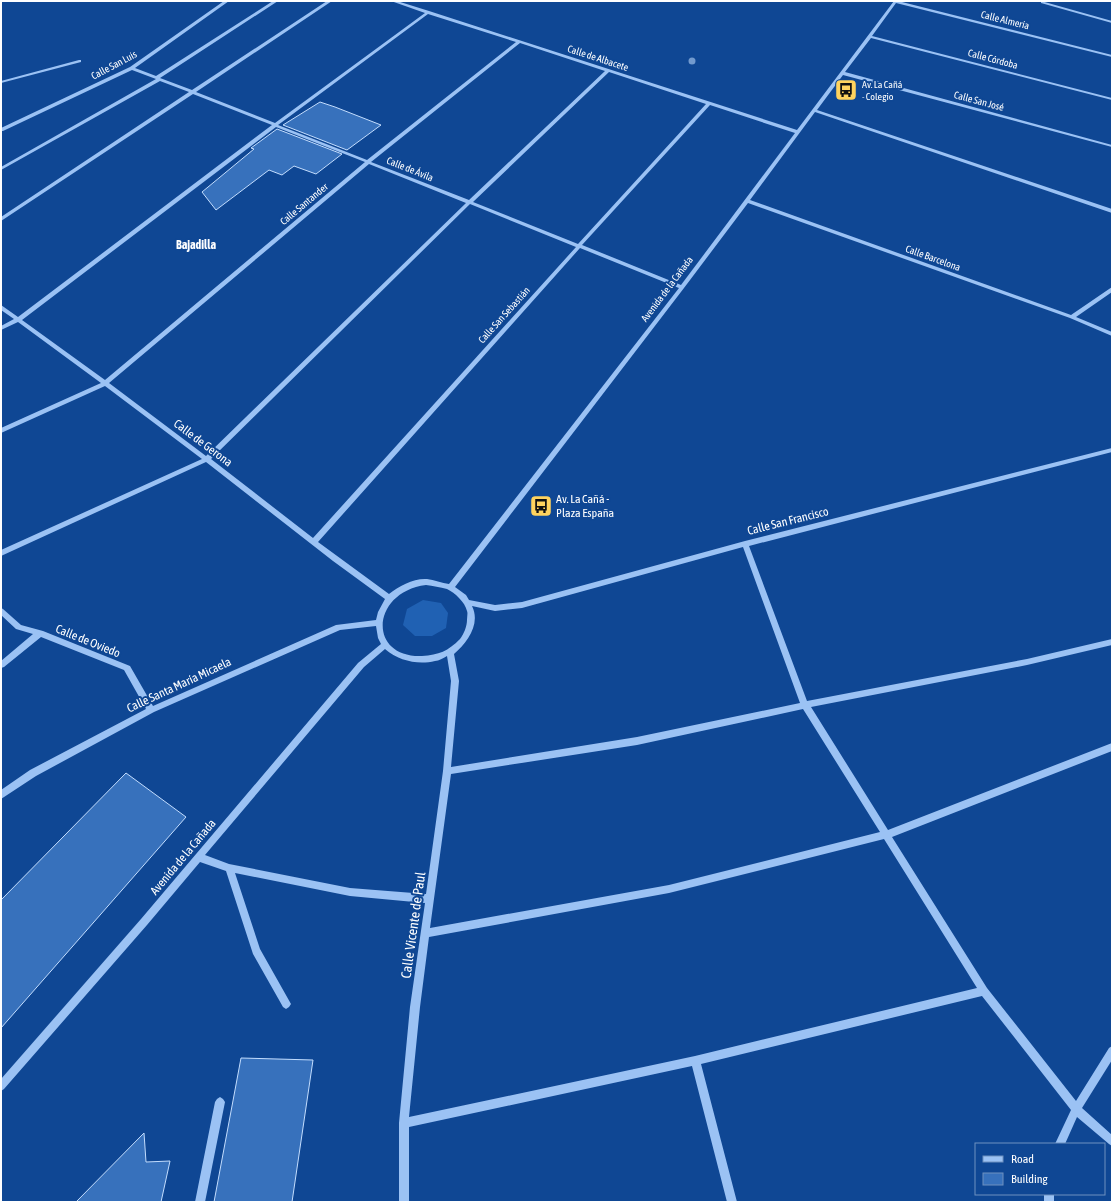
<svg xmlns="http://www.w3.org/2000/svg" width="1113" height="1203" font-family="'Asap Condensed',sans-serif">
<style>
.green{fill:#2061b3}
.building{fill:#3771bc;stroke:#c3ddfe}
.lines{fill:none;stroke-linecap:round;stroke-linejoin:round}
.minor{fill:#9bc2f4;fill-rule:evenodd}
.tree{fill:#729ace}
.labels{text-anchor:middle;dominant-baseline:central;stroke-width:4;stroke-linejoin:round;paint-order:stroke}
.far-street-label{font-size:10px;fill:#fff;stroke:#0f4794}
.far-poi-label{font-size:10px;fill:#fff;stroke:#0f4794;text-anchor:start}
.far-quarter-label{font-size:12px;font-weight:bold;fill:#fff;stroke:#0f4794}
.street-label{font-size:12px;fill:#fff;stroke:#0f4794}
.poi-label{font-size:12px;fill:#fff;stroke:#0f4794;text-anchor:start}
.near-street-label{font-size:14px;fill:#fff;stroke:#0f4794}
</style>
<rect width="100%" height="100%" fill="#0f4794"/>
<!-- green -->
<path class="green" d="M 423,600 L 441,603 L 448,613 L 446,628 L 432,636 L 415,636 L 403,625 L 407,609 Z"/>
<!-- building -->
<path class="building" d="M 320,102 L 335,107 L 381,125 L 347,150 L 283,125 Z
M 277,129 L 342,154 L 316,174 L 294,166 L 282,175 L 269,170 L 216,210 L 202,192 L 254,149 L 251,148 Z
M 126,773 L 186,817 L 1,1028 L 1,900 Z
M 241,1058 L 313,1060 L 292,1202 L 214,1202 Z
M 144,1133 L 146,1162 L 170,1161 L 161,1202 L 76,1202 Z"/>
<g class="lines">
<!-- minor -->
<path class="minor" d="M 224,1 L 229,1 L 135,68 L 156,76 L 273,1 L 278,1 L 160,78 L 192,90 L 327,1 L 332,1 L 196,92 L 275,123 L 425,13 L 391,1 L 397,1 L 429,11 L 797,130 L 894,1 L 898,1 L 1112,55 L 1112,57 L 896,3 L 872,36 L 1112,98 L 1112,100 L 871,38 L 845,72 L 1112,145 L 1112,147 L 843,75 L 817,110 L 1112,209 L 1112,213 L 815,112 L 750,200 L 1071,315 L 1112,287 L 1112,292 L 1076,317 L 1112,332 L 1112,336 L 1070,318 L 748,203 L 684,288 L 455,587 L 466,595 L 469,600 L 495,605 L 522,602 L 745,541 L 1112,448 L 1112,452 L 749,546 L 807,701 L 1027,659 L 1112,639 L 1112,645 L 1027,665 L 811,707 L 888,830 L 1112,743 L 1112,751 L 892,837 L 987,988 L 1076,1101 L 1109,1048 L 1112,1046 L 1112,1060 L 1082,1108 L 1112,1135 L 1112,1146 L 1109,1144 L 1077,1117 L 1065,1144 L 1055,1144 L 1071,1110 L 982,996 L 701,1064 L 737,1202 L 727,1202 L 692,1066 L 409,1127 L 409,1202 L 399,1202 L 399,1123 L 410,1007 L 425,903 L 350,896 L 235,873 L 260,949 L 291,1004 L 289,1007 L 286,1009 L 283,1007 L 253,954 L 226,871 L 200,862 L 147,925 L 4,1089 L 1,1091 L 1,1079 L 141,919 L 358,663 L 381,644 L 378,638 L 376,626 L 340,630 L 154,712 L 36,776 L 1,799 L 1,790 L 30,770 L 146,709 L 124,670 L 41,637 L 4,667 L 1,668 L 1,661 L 33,634 L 16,629 L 1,615 L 1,608 L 3,609 L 21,625 L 43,631 L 130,666 L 153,706 L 336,625 L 376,620 L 378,612 L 385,599 L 333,561 L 206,462 L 1,556 L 1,550 L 202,459 L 105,386 L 1,433 L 1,428 L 101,383 L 18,322 L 1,330 L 1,326 L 14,319 L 1,310 L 1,305 L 18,317 L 272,125 L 193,94 L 1,221 L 1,217 L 189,92 L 160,81 L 1,170 L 1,167 L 156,79 L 132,70 L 3,131 L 1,131 L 1,128 L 130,67 ZM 428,14 L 516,42 L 367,160 L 278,125 ZM 520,43 L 605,71 L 469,200 L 371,162 ZM 609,72 L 706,104 L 578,244 L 473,202 ZM 710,105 L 795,133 L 681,285 L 582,245 ZM 276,127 L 365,162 L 105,380 L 22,320 ZM 369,164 L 466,203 L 206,456 L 109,383 ZM 470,204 L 576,247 L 313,538 L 211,459 ZM 580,248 L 679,288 L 449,584 C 442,583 434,580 427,579 C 414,578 399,586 389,594 L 318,542 ZM 743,547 L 800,703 L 637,737 L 451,767 L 459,681 L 454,654 C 467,643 481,624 472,606 L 495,611 L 522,608 ZM 426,585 C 433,586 440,587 447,589 C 455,593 465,602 467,611 C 468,613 467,617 467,620 C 467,626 464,634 460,639 C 448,651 439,655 422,656 C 367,658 371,592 426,585 ZM 385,649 C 399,661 418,665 435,661 C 439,661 443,658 447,656 L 451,681 L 443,771 L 426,894 L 350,888 L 229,864 L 205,855 L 364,667 ZM 803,709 L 880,832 L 669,885 L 430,928 L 451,774 L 637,745 ZM 884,839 L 977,988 L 695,1056 L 409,1117 L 420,1007 L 429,937 L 669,893 Z
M 1041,1 L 1112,21 L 1112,23 L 1041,3 Z
M 79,60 L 81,60 L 81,62 L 1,83 L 1,81 Z
M 220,1097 L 223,1099 L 225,1102 L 205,1202 L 195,1202 L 215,1102 L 217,1099 Z
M 1044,1194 L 1054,1194 L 1054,1202 L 1044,1202 Z"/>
</g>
<!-- trees -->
<circle class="tree" cx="692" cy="61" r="3.5"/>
<!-- icons -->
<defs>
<g id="bus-square" transform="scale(1.15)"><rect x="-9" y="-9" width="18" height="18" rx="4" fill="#ffd35e" stroke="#0f4794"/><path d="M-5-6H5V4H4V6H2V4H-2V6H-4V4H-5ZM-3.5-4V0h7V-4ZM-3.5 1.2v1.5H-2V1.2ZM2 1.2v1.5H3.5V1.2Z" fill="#111"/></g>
</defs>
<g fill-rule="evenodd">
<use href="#bus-square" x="846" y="90"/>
<use href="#bus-square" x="541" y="506"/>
</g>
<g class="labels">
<!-- far-street labels -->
<g class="far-street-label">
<text transform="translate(1005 20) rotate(14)">Calle Almería</text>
<text transform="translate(598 58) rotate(18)">Calle de Albacete</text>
<text transform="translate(993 59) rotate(15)">Calle Córdoba</text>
<text transform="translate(114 65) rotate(-28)">Calle San Luis</text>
<text transform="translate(979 101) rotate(15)">Calle San José</text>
<text transform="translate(410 169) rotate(22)">Calle de Ávila</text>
<text transform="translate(304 204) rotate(-40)">Calle Santander</text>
<text transform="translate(933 258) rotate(20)">Calle Barcelona</text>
<text transform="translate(667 289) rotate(-53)">Avenida de la Cañada</text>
<text transform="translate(504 315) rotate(-48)">Calle San Sebastián</text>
</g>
<!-- far-poi labels -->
<g class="far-poi-label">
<text x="862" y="84">Av. La Cañá<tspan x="862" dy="12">- Colegio</tspan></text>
</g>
<!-- far-quarter labels -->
<g class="far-quarter-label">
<text x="196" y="245">Bajadilla</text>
</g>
<!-- street labels -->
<g class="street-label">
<text transform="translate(203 443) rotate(37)">Calle de Gerona</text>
<text transform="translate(788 521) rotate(-14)">Calle San Francisco</text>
<text transform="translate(88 641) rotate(22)">Calle de Oviedo</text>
<text transform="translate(179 685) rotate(-25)">Calle Santa María Micaela</text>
<text transform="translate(183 857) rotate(-50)">Avenida de la Cañada</text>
</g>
<!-- poi labels -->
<g class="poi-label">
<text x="556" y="499">Av. La Cañá -<tspan x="556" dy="14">Plaza España</tspan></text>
</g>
<!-- near-street labels -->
<g class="near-street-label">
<text transform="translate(413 925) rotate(-82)">Calle Vicente de Paul</text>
</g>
</g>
<!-- border -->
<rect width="1113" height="1203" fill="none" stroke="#ffffff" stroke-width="4"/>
<!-- legend -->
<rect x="975" y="1143" width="130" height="52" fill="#0f4794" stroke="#6f91bf"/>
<rect x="983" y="1156" width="20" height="6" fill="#9bc2f4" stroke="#6f91bf"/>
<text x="1011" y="1163" font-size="12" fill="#ffffff">Road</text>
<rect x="983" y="1173" width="20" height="12" fill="#3771bc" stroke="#6f91bf"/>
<text x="1011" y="1183" font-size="12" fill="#ffffff">Building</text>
</svg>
